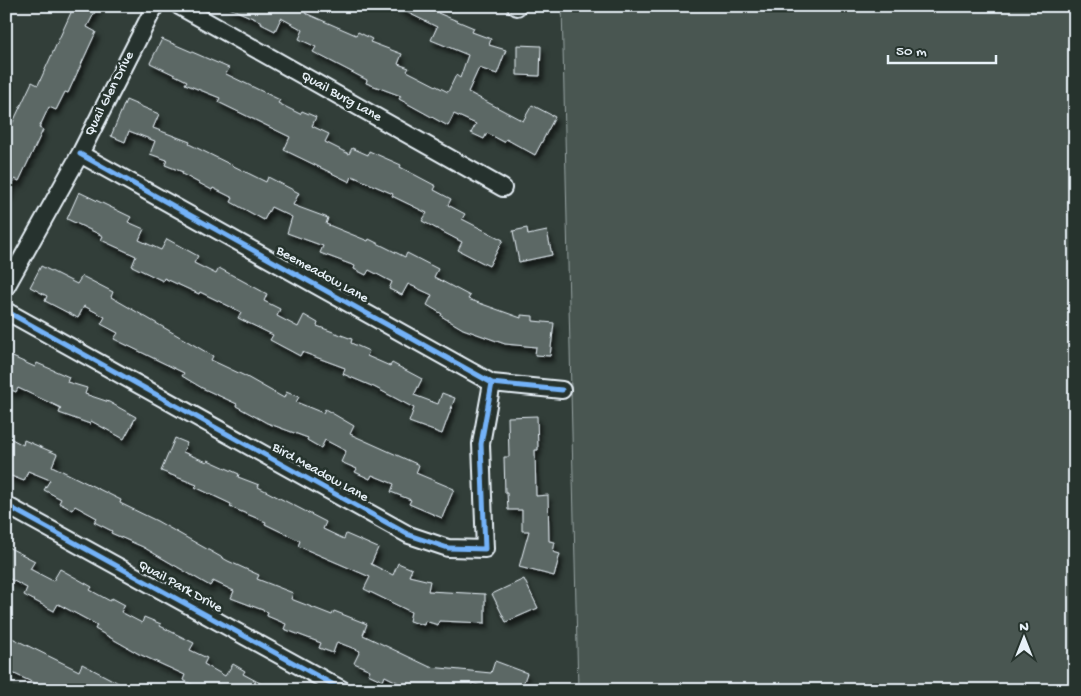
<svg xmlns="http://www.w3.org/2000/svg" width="1081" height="696" font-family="'Gochi Hand',sans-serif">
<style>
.green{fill:#495651;stroke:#98a4a4}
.building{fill:#5c6865;stroke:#e8f1f8;filter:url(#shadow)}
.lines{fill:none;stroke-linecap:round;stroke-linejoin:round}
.minor-casing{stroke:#e8f1f8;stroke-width:20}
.minor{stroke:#26332d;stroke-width:16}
.cycleway-casing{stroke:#26332d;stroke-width:8}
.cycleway{stroke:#73b2f8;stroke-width:5}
.labels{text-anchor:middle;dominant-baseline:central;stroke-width:5;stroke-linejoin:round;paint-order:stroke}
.street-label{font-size:14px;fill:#e8f1f8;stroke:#26332d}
</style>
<defs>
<filter id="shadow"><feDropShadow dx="3" dy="5.5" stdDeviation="2.5" flood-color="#0009"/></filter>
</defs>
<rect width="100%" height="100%" fill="#323e39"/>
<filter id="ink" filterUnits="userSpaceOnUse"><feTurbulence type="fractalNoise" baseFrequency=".02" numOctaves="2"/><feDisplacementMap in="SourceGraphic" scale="10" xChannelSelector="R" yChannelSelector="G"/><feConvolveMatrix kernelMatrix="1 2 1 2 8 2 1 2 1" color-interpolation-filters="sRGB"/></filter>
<g filter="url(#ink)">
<!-- green -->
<path class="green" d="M 562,6 L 1075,6 L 1075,690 L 578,690 Z"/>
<!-- building -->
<path class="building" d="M 74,6 L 98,6 L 87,27 L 96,32 L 68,93 L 65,92 L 56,110 L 49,107 L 39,128 L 43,130 L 19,181 L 15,179 L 6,200 L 6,137 L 32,82 L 38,85 Z
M 225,6 L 309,6 L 305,13 L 356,35 L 358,32 L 372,39 L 370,42 L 402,54 L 398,64 L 409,68 L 407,71 L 448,92 L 456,75 L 460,78 L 468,55 L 431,40 L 437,27 L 394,6 L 441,6 L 438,13 L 474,28 L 472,32 L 491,39 L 489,45 L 506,50 L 497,74 L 479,68 L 468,92 L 523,121 L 532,105 L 555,117 L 535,155 L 506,139 L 504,142 L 487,133 L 484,139 L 471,133 L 476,124 L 454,114 L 448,126 L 399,99 L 401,96 L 366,83 L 367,80 L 313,52 L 316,47 L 299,39 L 303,30 L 281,18 L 275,31 L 261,24 L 262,22 Z
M 162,39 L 229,68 L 226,74 L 280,100 L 278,103 L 300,114 L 302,111 L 316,117 L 312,126 L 329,134 L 325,142 L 349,154 L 352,148 L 368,155 L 369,151 L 401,165 L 400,167 L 436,186 L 434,190 L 451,199 L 448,205 L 465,214 L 462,219 L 503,240 L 489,266 L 458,250 L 462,242 L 422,221 L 427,213 L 392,196 L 393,194 L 352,176 L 350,182 L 284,150 L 290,137 L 218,102 L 220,98 L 185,84 L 187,81 L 150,63 Z
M 517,45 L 541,46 L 540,76 L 517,75 Z
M 126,100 L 159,114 L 153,128 L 190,142 L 189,144 L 266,182 L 268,177 L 299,193 L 293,205 L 328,218 L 326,224 L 368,241 L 369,239 L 405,257 L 407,253 L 438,269 L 434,277 L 470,296 L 468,299 L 521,318 L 521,315 L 533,316 L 533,321 L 554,323 L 550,356 L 535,355 L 536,347 L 505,344 L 463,329 L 441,316 L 442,314 L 427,305 L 432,295 L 408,284 L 402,295 L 389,289 L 392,282 L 369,270 L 366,275 L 354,269 L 355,266 L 320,253 L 323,246 L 287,233 L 292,217 L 271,207 L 264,220 L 231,202 L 233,198 L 213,188 L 212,190 L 182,174 L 183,172 L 165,165 L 167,160 L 150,154 L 155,141 L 129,131 L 125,142 L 111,136 Z
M 79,192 L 131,217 L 128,222 L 144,229 L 139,240 L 161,250 L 167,239 L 198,256 L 194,263 L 216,274 L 219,268 L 267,294 L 264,301 L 280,309 L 277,316 L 298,327 L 304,315 L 318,323 L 317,326 L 352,339 L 351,343 L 369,351 L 367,356 L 390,366 L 392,363 L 422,379 L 414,395 L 438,404 L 442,393 L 455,398 L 442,434 L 409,422 L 414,408 L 374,387 L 343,374 L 345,368 L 302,352 L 300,356 L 270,340 L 273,335 L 238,318 L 241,312 L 200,292 L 199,294 L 164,278 L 163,281 L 132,266 L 136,256 L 101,240 L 103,236 L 67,219 Z
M 527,228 L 528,235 L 547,231 L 552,255 L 519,262 L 513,231 Z
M 41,266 L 77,284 L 82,276 L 113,292 L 111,297 L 213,356 L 211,360 L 245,376 L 284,398 L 286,392 L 299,397 L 296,402 L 323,413 L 325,409 L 354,426 L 350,434 L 419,465 L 416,473 L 454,489 L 442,518 L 409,504 L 411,500 L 391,492 L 394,484 L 372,475 L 370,479 L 355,472 L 357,469 L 341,462 L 346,451 L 325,440 L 321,448 L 307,440 L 308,438 L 267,423 L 236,406 L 237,404 L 202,388 L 182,376 L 184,373 L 114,339 L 118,333 L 101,324 L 105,317 L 84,306 L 78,318 L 45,301 L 47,296 L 30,287 Z
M 6,354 L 35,367 L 37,363 L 69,377 L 67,382 L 87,388 L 85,394 L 109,402 L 136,417 L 124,439 L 91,421 L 90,424 L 59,413 L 61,408 L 18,388 L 16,392 L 6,388 Z
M 537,416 L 538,450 L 535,450 L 536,496 L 548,495 L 549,541 L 555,542 L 553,552 L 560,554 L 554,576 L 519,567 L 529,531 L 522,531 L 522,510 L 508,510 L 507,493 L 505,493 L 504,457 L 509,457 L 508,417 Z
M 6,436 L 23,445 L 24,440 L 57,454 L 52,466 L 121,500 L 120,503 L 157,521 L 228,561 L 259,575 L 257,579 L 293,593 L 291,599 L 332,615 L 334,611 L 367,624 L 363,635 L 430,667 L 491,673 L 495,661 L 527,673 L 521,690 L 492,690 L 472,683 L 471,690 L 405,690 L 407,687 L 385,676 L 383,681 L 368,674 L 370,670 L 354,663 L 360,651 L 337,642 L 333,653 L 319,648 L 321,643 L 284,629 L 286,624 L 267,616 L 268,612 L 231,598 L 234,591 L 213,581 L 210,586 L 143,547 L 111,533 L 112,531 L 94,522 L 97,518 L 75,506 L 72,510 L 59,503 L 61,499 L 44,490 L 50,480 L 28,471 L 24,481 L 6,474 Z
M 175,438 L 187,443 L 183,452 L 207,462 L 208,460 L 239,474 L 238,477 L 259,485 L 258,487 L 326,522 L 323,529 L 344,539 L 346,534 L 378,548 L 371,564 L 393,575 L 398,563 L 412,569 L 409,576 L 430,581 L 428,591 L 485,594 L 485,623 L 439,621 L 438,625 L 425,621 L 424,625 L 409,621 L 411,612 L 364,589 L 370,577 L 298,546 L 300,541 L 265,524 L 266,522 L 230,507 L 231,504 L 195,487 L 197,485 L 161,471 Z
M 6,546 L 35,561 L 30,569 L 53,581 L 60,569 L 92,587 L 90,590 L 110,601 L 112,598 L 125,605 L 121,612 L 142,623 L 144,617 L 161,624 L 160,626 L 194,643 L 190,650 L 207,658 L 204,664 L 225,676 L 233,664 L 245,671 L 243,674 L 273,690 L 204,690 L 183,680 L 185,675 L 139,654 L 95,629 L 97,625 L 58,604 L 54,611 L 24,595 L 27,588 L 6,577 Z
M 524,579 L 538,608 L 506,622 L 492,594 Z
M 6,635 L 79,671 L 82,664 L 132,690 L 49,690 L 6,670 Z"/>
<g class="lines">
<!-- minor casing -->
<g class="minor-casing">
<path id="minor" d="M 179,6 L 503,188
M 516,6 L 517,7
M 80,154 L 492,383 L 562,390
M 6,287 L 80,154 L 155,6
M 6,311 L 409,535 L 448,548 L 485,549 L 481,444 L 492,383
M 6,505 L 343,690"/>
</g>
<!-- minor -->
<use href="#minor" class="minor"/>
<!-- cycleway casing -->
<g class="cycleway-casing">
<path id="cycleway" d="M 80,154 L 492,383 L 562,390
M 6,311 L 409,535 L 448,548 L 485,549 L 481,444 L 492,383
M 6,505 L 343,690"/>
</g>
<!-- cycleway -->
<use href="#cycleway" class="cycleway"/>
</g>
</g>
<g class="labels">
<!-- street labels -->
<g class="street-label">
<text transform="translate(110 94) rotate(-63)">Quail Glen Drive</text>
<text transform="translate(341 97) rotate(29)">Quail Burg Lane</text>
<text transform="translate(322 275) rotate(29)">Beemeadow Lane</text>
<text transform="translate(320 473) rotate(29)">Bird Meadow Lane</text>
<text transform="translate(180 587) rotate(29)">Quail Park Drive</text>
</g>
</g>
<!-- margin -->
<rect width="1081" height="696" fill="none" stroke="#26332d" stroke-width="25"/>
<rect x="12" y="12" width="1056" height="671" fill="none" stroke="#e8f1f8" stroke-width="2" filter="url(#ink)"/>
<!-- north arrow -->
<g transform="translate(1024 638)" stroke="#26332d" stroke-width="4" paint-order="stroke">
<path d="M0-4L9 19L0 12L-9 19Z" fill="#e8f1f8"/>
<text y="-8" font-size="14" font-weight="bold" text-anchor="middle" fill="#e8f1f8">N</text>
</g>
<!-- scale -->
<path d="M888 55v8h108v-8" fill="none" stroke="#e8f1f8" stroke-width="2.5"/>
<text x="896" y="55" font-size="15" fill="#e8f1f8" stroke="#26332d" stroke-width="4" paint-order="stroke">50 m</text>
</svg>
